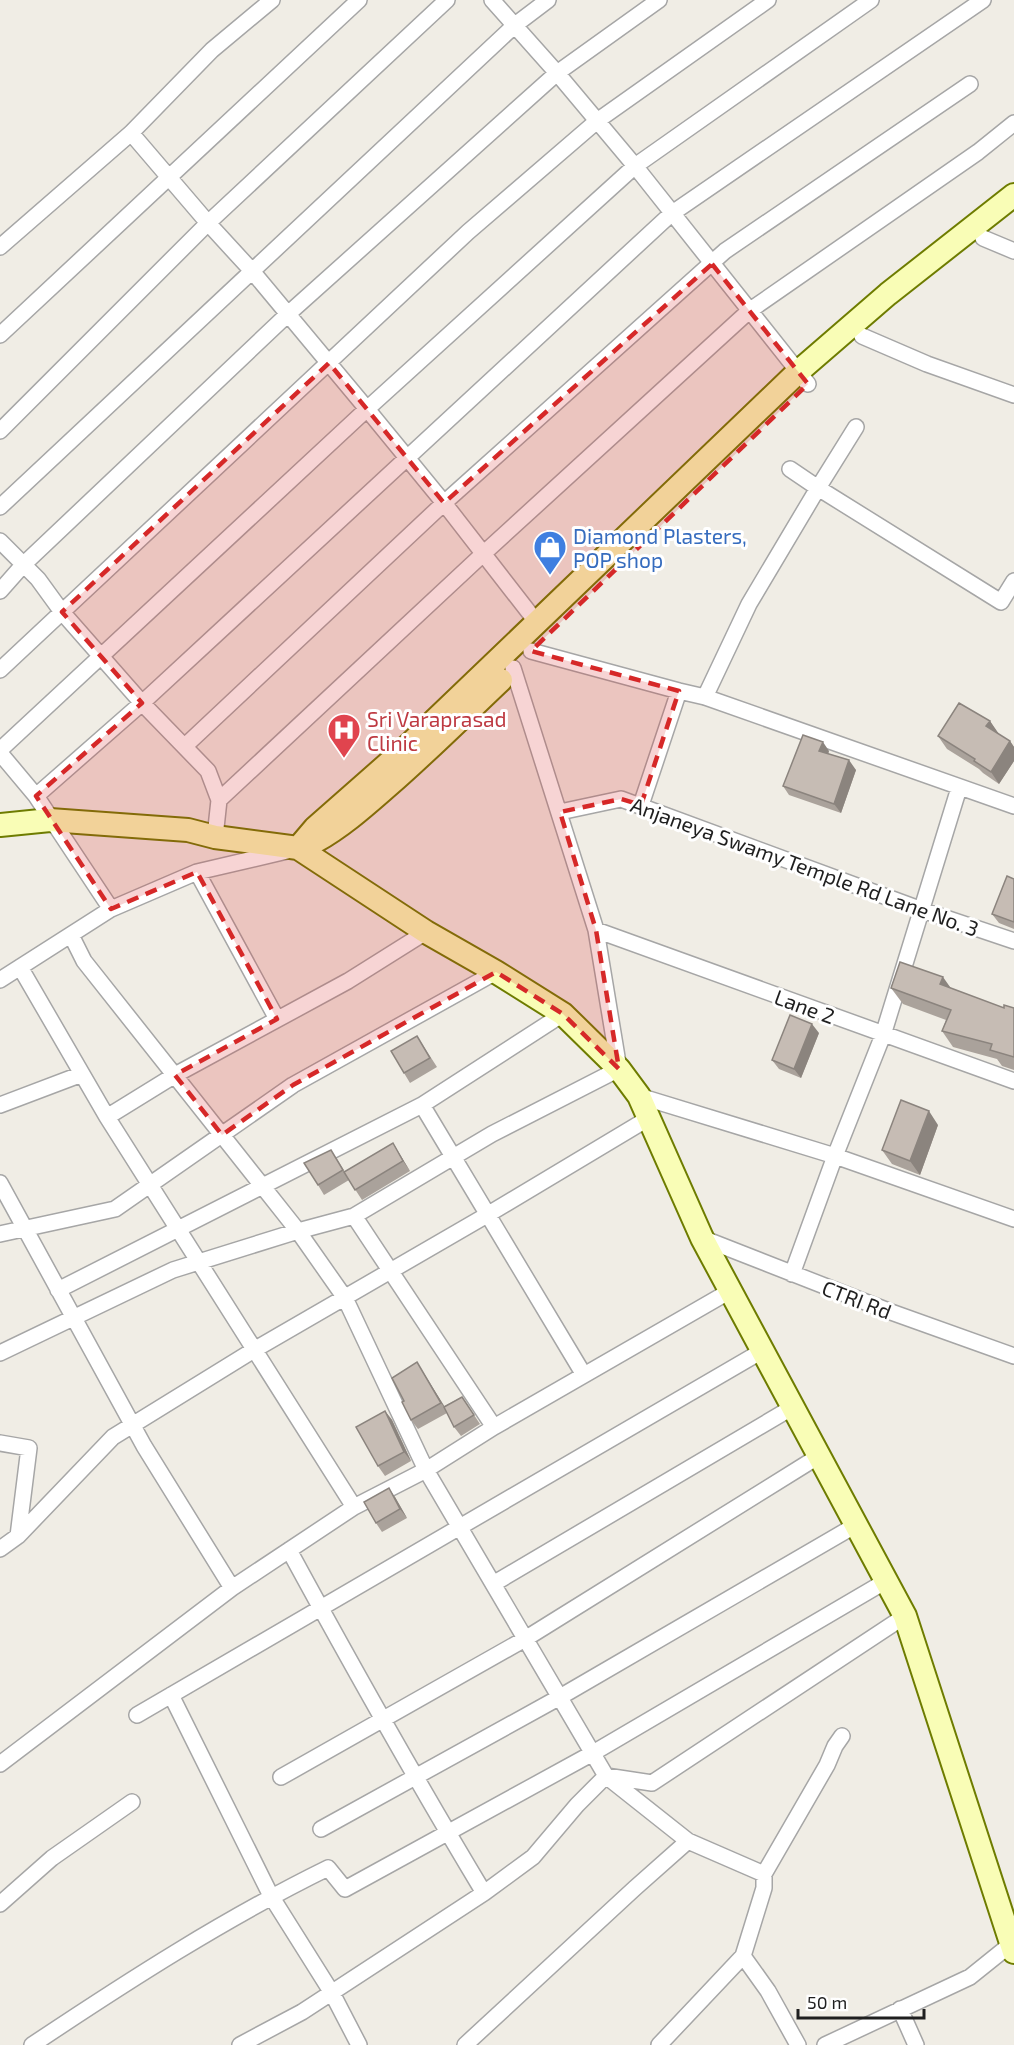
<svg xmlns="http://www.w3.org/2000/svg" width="1014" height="2045" font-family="'Exo 2',sans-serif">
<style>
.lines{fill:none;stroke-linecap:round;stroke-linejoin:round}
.street-casing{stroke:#a6a6a6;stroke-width:18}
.secondary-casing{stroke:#6e7c00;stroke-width:26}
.street{stroke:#fff;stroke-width:15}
.secondary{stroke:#f9fdb6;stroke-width:22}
.wall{fill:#aaa29b}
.shaded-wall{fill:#8b847e}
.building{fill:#c6bcb4;stroke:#8b847e;stroke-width:1.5}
.marked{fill:#d62828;fill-opacity:0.2;stroke:#d62828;stroke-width:4.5;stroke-dasharray:12 8;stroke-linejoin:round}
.labels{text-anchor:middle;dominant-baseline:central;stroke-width:6;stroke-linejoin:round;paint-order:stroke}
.shop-label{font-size:21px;fill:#366cbe;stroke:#fff;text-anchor:start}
.health-label{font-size:21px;fill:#be3a42;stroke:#fff;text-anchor:start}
.street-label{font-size:21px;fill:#1f1f1f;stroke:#fff}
</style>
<rect width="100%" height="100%" fill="#f0ede5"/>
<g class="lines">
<!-- street casing -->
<g class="street-casing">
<path id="street" d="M 492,0 L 557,73 L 635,166 L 808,384
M 131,133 L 208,223 L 252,271 L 367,409 L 444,503 L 538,624
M 983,238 L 1014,251
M 0,247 L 131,133 L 212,50 L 272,0
M 0,335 L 359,0
M 862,336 L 927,364 L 1014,395
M 0,431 L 208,223 L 447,0
M 790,469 L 818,488 L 1001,602 L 1014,581
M 0,507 L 515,25 L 548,0
M 0,541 L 38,579 L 62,612 L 142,703 L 208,771 L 219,800 L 215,837
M 0,591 L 23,565 L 288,314 L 557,73 L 659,0
M 531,651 L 679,691 L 705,697 L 1014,806
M 0,670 L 468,232 L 597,121 L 768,0
M 705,697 L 749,604 L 818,488 L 856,427
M 185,746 L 444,503 L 725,251 L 970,84
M 0,750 L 367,409 L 635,166 L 871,0
M 0,753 L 36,796 L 111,909 L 0,980
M 36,796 L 142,703 L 671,214 L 983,0
M 219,800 L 483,554 L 749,311 L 978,152 L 1014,123
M 641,805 L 679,691
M 560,812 L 621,799 L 922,910 L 1014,941
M 197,872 L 277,1019
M 111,909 L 197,872 L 287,851
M 596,930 L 1014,1081
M 71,935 L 84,961 L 298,1231 L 345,1298 L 426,1470 L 606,1776 L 688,1841 L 764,1874
M 20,967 L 107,1117 L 354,1507
M 639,1096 L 835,1156 L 1014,1219
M 0,1105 L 82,1074
M 422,1105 L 563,1014
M 107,1117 L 175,1075 L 348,981 L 426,932
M 0,1183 L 144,1446 L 232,1588
M 354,1216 L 494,1427
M 0,1234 L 115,1209 L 293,1085 L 496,972
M 702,1238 L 891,1312 L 1014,1356
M 792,1274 L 835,1156 L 883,1035 L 959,788
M 58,1290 L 422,1105 L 584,1375
M 0,1353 L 173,1270 L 298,1231 L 354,1216 L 492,1134 L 619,1069 L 596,930 L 513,668
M 0,1443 L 29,1448 L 18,1536
M 0,1549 L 18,1536 L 113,1437 L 254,1350 L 487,1215 L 649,1118
M 289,1550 C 352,1666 416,1780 484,1893
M 493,1584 L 793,1407
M 171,1695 L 271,1896 L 332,1993 L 359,2045
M 137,1715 L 762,1351
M 0,1764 L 232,1588 L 354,1507 L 426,1470 L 494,1427 L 730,1291
M 606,1776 L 652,1783 L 905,1616
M 281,1777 L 525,1639 L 819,1456
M 321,1829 L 560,1697 L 856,1525
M 0,1904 L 52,1858 L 132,1802
M 743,1956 L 768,1991 L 798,2045
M 900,2009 L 916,2045
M 32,2045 C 128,1981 224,1919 328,1868 L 345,1889 L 593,1753 L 886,1581
M 240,2045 L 302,2012 L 484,1893 L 533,1857 L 577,1805 L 606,1776
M 465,2045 L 635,1888 L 688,1841
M 659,2045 L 743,1956 L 764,1888 L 764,1874 L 827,1765 L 835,1746 L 842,1736
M 825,2045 L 970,1977 L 1011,1944"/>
</g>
<!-- secondary casing -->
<g class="secondary-casing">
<path id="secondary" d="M 0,825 L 50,820 L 188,830 L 215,837 L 298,848 L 426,932 L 496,972 L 563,1014 L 619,1069 L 639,1096 L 702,1238 L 905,1616 L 1014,1952
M 316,841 C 343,826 366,805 389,785 C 428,751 464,715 501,680
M 298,848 L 315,828 L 407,747 L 799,371 L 888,294 L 1014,195"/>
</g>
<!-- street -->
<use href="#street" class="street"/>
<!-- secondary -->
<use href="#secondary" class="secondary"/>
</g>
<!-- wall -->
<path class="wall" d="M 990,721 L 998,734 L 1010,741 L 1014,747 L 1014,761 L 999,784 L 983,773 L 979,769 L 947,749 L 938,736 Z
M 829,751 L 828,754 L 856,770 L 841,813 L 789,795 L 783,786 Z
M 1014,879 L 1014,929 L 999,923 L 992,914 Z
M 891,988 L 950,988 L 1004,1008 L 1014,1008 L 1014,1070 L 1002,1066 L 997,1059 L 953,1047 L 942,1031 L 946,1020 L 903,1004 Z
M 819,1033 L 801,1078 L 779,1069 L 772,1060 Z
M 417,1036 L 437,1067 L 410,1083 L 404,1073 Z
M 938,1125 L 920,1175 L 892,1164 L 882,1150 Z
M 393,1143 L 410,1171 L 362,1200 L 349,1180 L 324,1195 L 318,1185 L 337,1159 L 345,1172 Z
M 423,1372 L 444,1406 L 462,1397 L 480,1424 L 461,1436 L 454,1427 L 447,1413 L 418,1429 L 411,1420 L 404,1401 Z
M 385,1411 L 392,1420 L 411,1461 L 385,1476 L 378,1466 Z
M 395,1497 L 407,1518 L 382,1532 L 376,1523 Z"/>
<!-- shaded-wall -->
<path class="shaded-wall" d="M 990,721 L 999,734 L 986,726 Z
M 1010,741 L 1014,747 L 1014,761 L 999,784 L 991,772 Z
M 823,742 L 829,751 L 826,760 L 819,751 Z
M 849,760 L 856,770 L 841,813 L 834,804 Z
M 943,977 L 955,994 L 940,984 Z
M 812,1024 L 819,1033 L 801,1078 L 794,1069 Z
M 929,1111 L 938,1125 L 920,1175 L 910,1161 Z
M 393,1143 L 399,1153 L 410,1171 L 403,1161 Z
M 417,1362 L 423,1372 L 448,1412 L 441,1403 Z
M 385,1411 L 392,1420 L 411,1461 L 404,1452 Z
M 389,1488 L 395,1497 L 407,1518 L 400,1509 Z"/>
<!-- building -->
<path class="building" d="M 959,703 L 990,721 L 986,726 L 1010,741 L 991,772 L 974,761 L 975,759 L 938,736 Z
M 803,735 L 823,742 L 819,751 L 849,760 L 834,804 L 783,786 Z
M 1007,876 L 1014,879 L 1014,922 L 992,914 Z
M 900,962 L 943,977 L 940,984 L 1004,1008 L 1004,1005 L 1014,1008 L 1014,1057 L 990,1050 L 992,1044 L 942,1031 L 951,1010 L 891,988 Z
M 790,1015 L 812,1024 L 794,1069 L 772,1060 Z
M 417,1036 L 430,1058 L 404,1073 L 391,1051 Z
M 901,1100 L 929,1111 L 910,1161 L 882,1150 Z
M 393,1143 L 403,1161 L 355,1190 L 344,1172 Z
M 331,1150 L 343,1170 L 318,1185 L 304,1163 Z
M 417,1362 L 441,1403 L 411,1420 L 402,1402 L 404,1401 L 392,1378 Z
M 462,1397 L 474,1415 L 454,1427 L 444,1407 Z
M 385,1411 L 404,1452 L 378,1466 L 356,1427 Z
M 389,1488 L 400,1509 L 376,1523 L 364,1502 Z"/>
<!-- marked area -->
<path class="marked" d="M 712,264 L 808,384 L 531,651 L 679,691 L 641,805 L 621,799 L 560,812 L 596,930 L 619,1069 L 563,1014 L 496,972 L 293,1085 L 222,1135 L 175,1075 L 277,1019 L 197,872 L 111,909 L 36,796 L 142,703 L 62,612 L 329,363 L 444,503 Z"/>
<!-- icons -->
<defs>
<g id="shop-pin" transform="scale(1.725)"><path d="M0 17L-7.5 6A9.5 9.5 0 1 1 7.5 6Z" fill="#3f7fe0" stroke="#fff"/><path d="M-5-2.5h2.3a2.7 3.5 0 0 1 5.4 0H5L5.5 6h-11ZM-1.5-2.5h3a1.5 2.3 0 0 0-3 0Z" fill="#fff"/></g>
<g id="hospital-pin" transform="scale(1.725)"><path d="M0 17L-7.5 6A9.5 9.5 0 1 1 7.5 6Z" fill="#e0444e" stroke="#fff"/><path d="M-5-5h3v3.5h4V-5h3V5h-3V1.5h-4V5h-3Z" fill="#fff"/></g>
</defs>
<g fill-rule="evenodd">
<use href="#shop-pin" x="550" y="547"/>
<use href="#hospital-pin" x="344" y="730"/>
</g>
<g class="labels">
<!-- shop labels -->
<g class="shop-label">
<text x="573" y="535">Diamond Plasters,<tspan x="573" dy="24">POP shop</tspan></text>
</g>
<!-- health labels -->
<g class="health-label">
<text x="367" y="718">Sri Varaprasad<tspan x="367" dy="24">Clinic</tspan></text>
</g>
<!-- street labels -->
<g class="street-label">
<text transform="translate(805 866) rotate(20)">Anjaneya Swamy Temple Rd Lane No. 3</text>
<text transform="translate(805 1006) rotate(20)">Lane 2</text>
<text transform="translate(857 1299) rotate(21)">CTRI Rd</text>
</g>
</g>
<!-- scale -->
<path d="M798 2009v9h126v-9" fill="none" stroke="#1f1f1f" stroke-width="3"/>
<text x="807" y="2009" font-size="18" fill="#1f1f1f" stroke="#ffffff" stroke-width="4.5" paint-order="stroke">50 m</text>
</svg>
